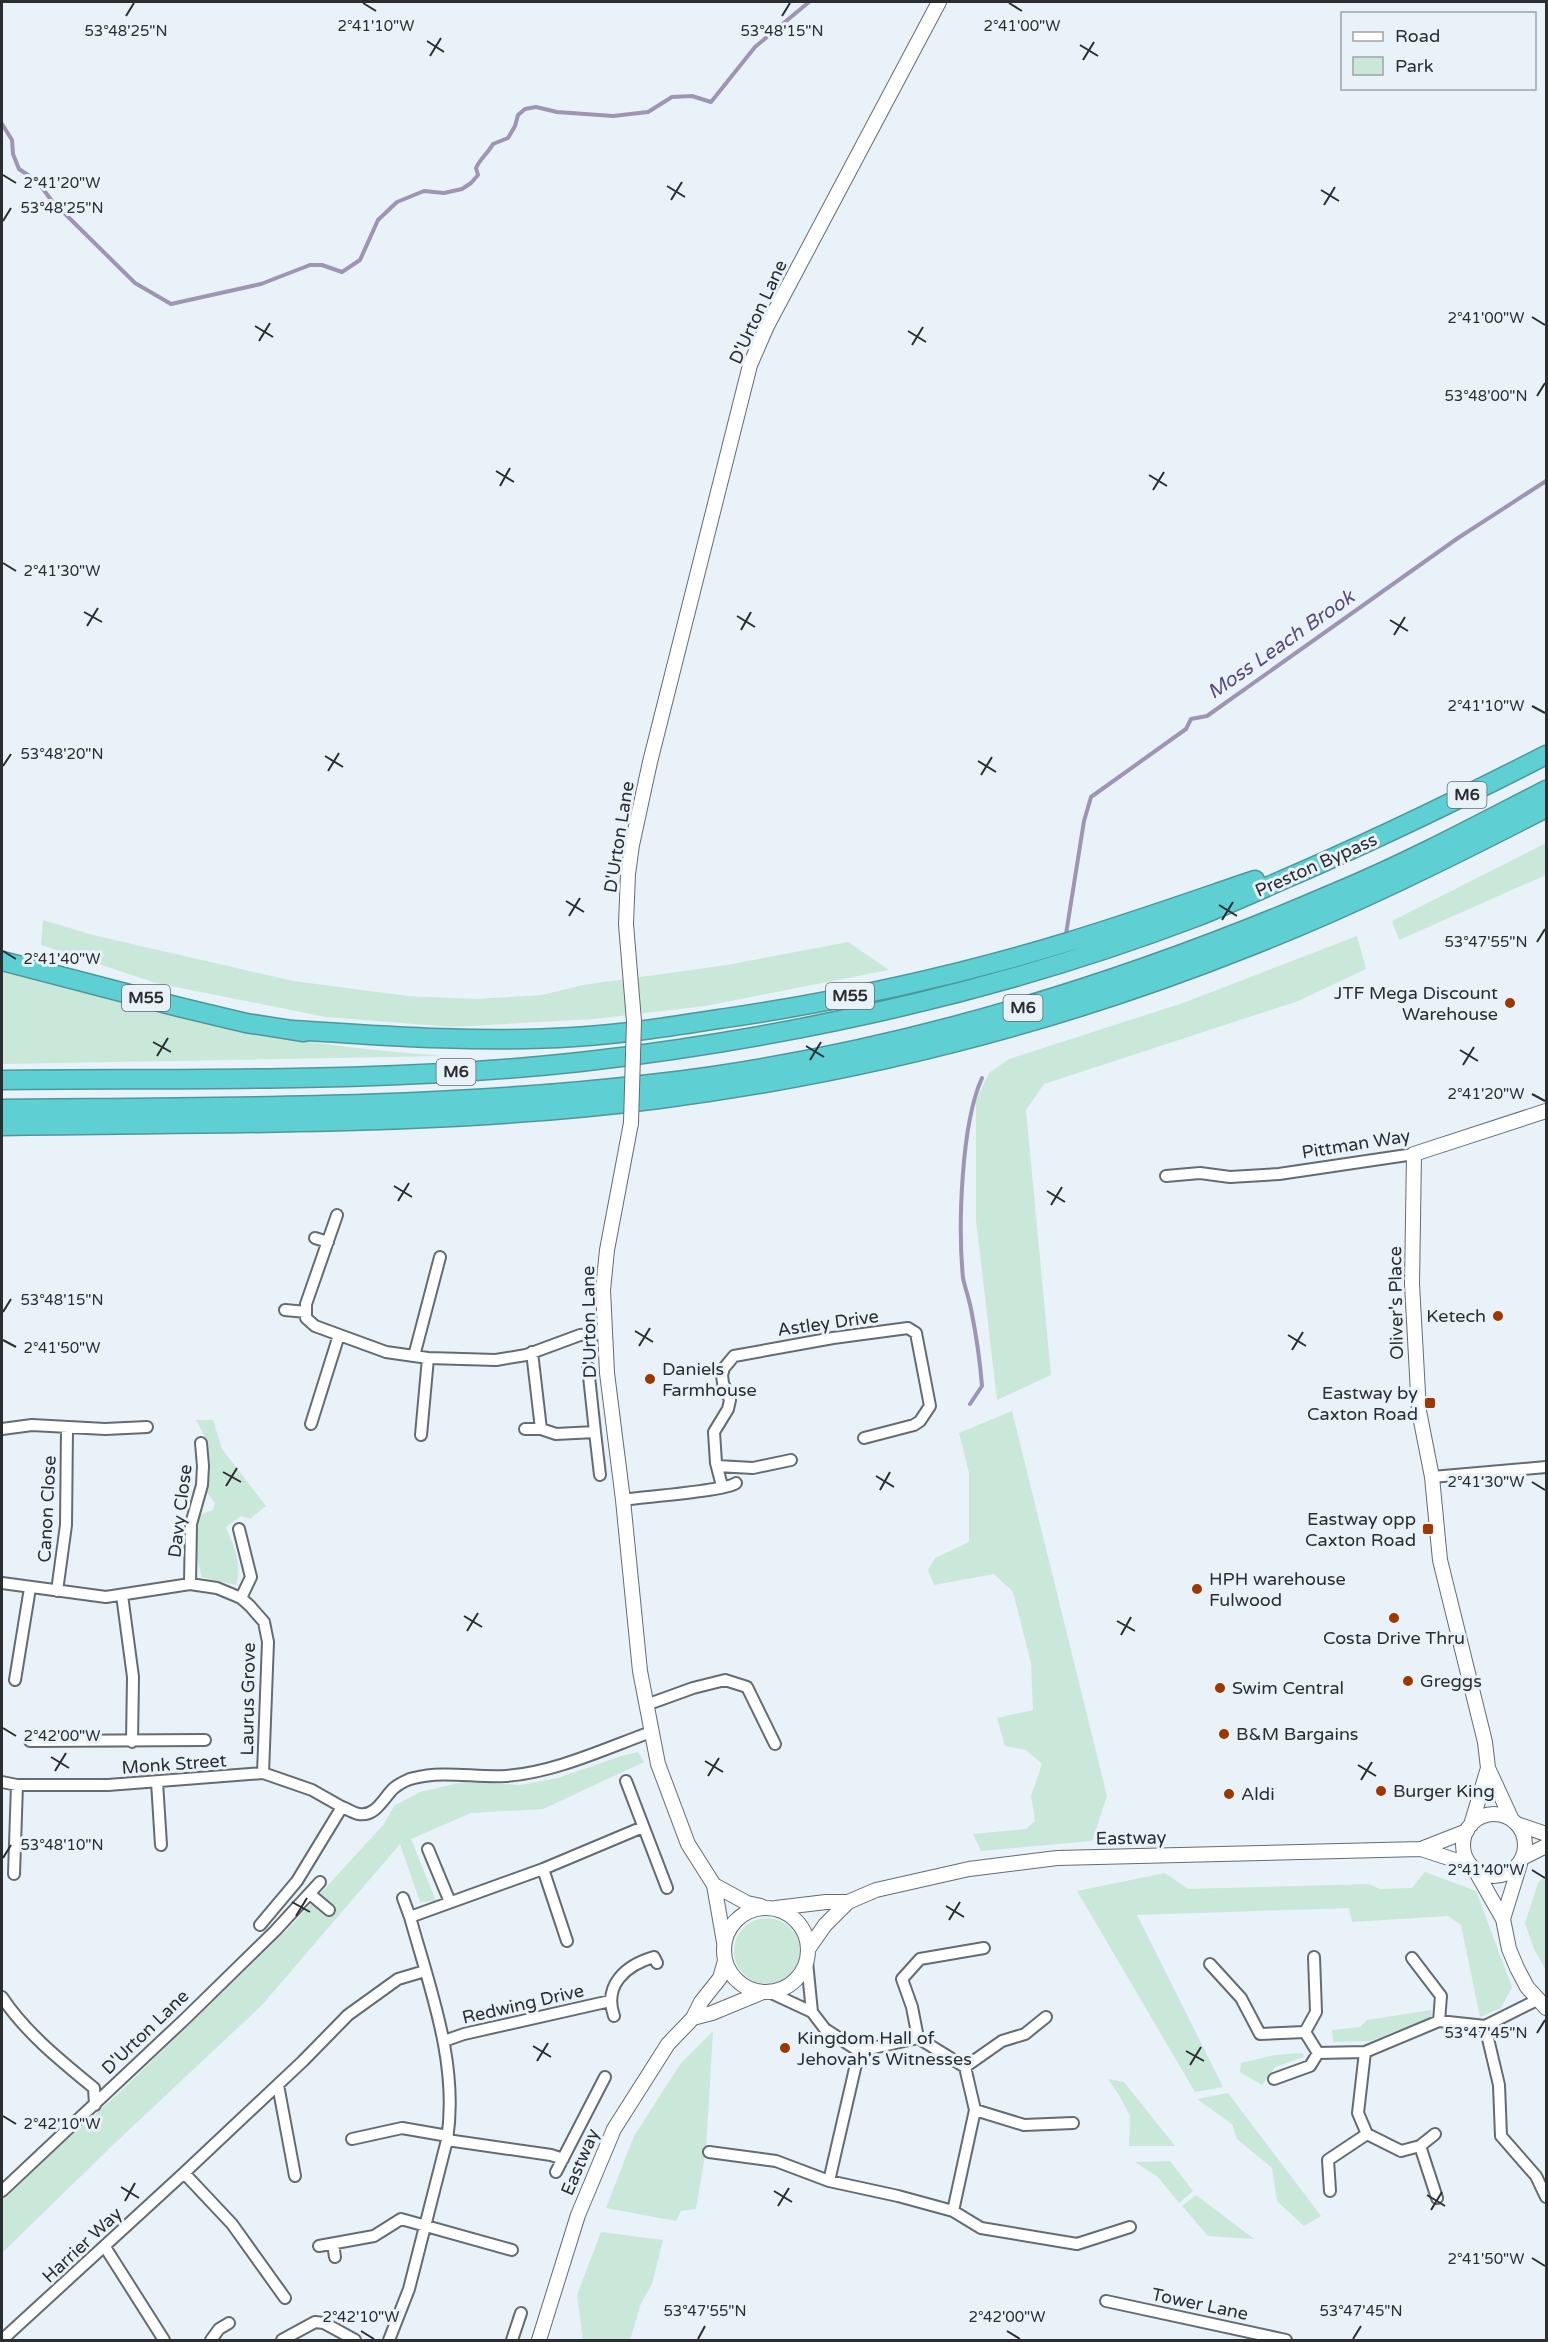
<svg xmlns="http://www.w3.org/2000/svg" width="1548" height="2342" font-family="'Varela Round',sans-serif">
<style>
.green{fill:#c9e8d9}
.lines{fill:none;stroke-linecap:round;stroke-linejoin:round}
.stream{stroke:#9e94b3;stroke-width:4}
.street-casing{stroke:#636c72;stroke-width:14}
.secondary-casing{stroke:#636c72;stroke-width:16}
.highway-casing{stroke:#4c979b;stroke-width:21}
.street{stroke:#fff;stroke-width:10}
.secondary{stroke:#fff;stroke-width:14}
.highway{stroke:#5ed0d4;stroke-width:18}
.secondary-bridge-casing{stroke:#636c72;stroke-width:16;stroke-linecap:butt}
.secondary-bridge{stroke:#fff;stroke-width:14}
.ticks{fill:none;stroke:#2a2e30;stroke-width:2}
.poi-dot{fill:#9d3900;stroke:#e8f2f8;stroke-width:2}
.labels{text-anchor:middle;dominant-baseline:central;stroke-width:6;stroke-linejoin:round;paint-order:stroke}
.shield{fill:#e8f2f8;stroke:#63696c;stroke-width:1.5}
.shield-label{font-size:16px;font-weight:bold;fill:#2a2e30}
.street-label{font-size:18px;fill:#2a2e30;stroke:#e8f2f8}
.poi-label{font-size:18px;fill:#2a2e30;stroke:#e8f2f8;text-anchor:start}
.water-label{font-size:20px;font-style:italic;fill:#5a4a78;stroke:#e8f2f8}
.ticks-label{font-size:15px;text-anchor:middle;fill:#2a2e30;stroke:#e8f2f8;stroke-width:6;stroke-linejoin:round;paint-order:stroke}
</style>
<rect width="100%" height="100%" fill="#e8f2f8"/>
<!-- green -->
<path class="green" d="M 1546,843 L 1546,875 L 1399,940 L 1392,921 Z
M 43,920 L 93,935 L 293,981 L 408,996 L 476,999 L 542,995 L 583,985 L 727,965 L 848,942 L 889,970 L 705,1006 L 594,1019 L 452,1027 L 326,1017 L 156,983 L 41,945 Z
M 1357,936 L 1366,969 L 1298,1001 L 1044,1084 L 1026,1110 L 1051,1375 L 997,1400 L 976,1220 L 976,1101 L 989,1073 L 1009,1059 L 1183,1003 Z
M 2,965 C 63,984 124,1004 186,1019 C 271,1039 357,1050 444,1056 L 2,1064 Z
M 1012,1411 L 1107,1796 L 1092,1841 L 981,1851 L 973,1834 L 1026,1829 L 1035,1821 L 1031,1796 L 1042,1764 L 1026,1750 L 1005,1746 L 997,1718 L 1033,1710 L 1031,1663 L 1013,1592 L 994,1574 L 934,1585 L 928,1570 L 935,1558 L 969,1542 L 969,1473 L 959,1433 Z
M 196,1420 L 213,1420 L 222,1449 L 266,1506 L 250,1519 L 241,1516 L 226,1527 C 233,1546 243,1565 236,1585 L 202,1577 C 196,1557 191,1532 202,1514 L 213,1510 L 215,1503 L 206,1491 L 207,1441 Z
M 638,1752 L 644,1762 L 543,1809 L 471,1813 L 411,1839 L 436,1901 L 420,1902 L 400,1844 L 262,2005 L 115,2143 L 2,2253 L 2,2198 L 119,2093 L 287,1930 L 384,1824 L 394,1806 L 420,1792 L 463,1782 L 520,1785 L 558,1778 L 621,1756 Z
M 1425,1872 L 1476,1891 L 1512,1987 L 1501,2008 L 1480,2017 L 1461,1925 L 1448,1916 L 1352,1922 L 1349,1908 L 1137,1915 L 1223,2087 L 1195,2092 L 1077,1891 L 1165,1873 L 1188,1889 L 1369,1884 L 1380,1889 L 1412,1888 Z
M 1546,1875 L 1546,1970 L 1534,1949 L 1525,1923 L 1538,1883 Z
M734 1951a33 33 0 1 1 66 0a33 33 0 1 1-66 0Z
M 1431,2010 L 1432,2017 L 1371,2041 L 1333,2042 L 1332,2030 L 1360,2027 L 1367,2020 Z
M 713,2031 L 706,2149 L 696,2209 L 681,2211 L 676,2221 L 606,2208 L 634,2136 L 681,2063 Z
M 1303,2053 L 1304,2057 L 1275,2067 L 1262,2085 L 1240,2072 L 1241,2063 L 1275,2055 Z
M 1108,2079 L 1124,2082 L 1175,2146 L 1129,2146 L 1130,2116 L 1119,2095 Z
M 1228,2093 L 1321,2216 L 1304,2226 L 1277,2201 L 1272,2168 L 1237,2139 L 1232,2124 L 1197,2099 Z
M 1170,2161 L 1193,2191 L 1179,2203 L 1158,2177 L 1135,2162 Z
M 1196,2195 L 1254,2239 L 1208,2236 L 1182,2206 Z
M 601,2232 L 663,2240 L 652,2284 L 641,2303 L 630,2340 L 583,2340 L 577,2295 Z"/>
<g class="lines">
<!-- stream -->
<path class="stream" d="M 2,124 L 12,140 L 13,154 L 19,169 L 37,181 L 52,201 L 135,283 L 171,304 L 261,284 L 310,265 L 322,265 L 342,272 L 360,260 L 378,220 L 397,202 L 424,191 L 444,193 L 462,189 L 471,183 L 478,175 L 476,168 C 480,159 488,153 493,144 L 508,138 L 515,126 L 518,115 L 525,109 L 536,107 L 557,112 L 613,116 L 648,112 L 672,97 L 692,96 L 711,102 L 755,47 L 809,2
M 1066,934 L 1084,821 L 1091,797 L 1186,729 L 1191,719 L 1207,716 L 1458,538 L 1546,481
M 970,1404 L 982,1386 C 980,1360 976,1334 971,1309 C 969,1298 965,1288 963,1278 C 958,1227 961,1124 982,1078"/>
<!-- street casing -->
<g class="street-casing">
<path id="street" d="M 1166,1176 L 1200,1173 L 1230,1177 L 1279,1174 L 1414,1154
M 337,1215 L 306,1304 L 306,1318 L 315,1326 L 386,1352 L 428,1358 L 496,1360 L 526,1355 L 580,1335 L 605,1333
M 315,1238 L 328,1242
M 285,1310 L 306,1312
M 414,1356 L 440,1257
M 311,1424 L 339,1335
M 2,1429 L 32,1425 L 105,1429 L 147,1427
M 525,1429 L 541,1429 L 532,1352
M 541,1429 L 556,1434 L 595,1432 L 588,1367
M 595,1432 L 600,1475
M 421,1435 L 428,1358
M 717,1466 L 753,1468 L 791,1460
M 1432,1477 L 1546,1467
M 722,1486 L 716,1463 L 714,1432 L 728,1409 L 730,1400 L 723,1383 L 722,1375 L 724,1368 L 734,1356 L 833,1338 L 908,1328 L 916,1333 L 930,1406 L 920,1421 L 914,1425 L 864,1438
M 623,1500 C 642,1497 726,1491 736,1483
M 239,1529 L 251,1577 L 241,1598
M 2,1583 L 106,1597 L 190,1584 L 217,1588 L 241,1598 L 250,1606 L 264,1622 L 268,1642 L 263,1773
M 190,1584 L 191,1524 L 202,1485 L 203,1466 L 201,1443
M 57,1591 L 66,1525 L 67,1429
M 122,1595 L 133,1677 L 132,1742
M 15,1680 L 30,1588
M 646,1705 L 693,1688 L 725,1680 L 747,1687 L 775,1744
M 30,1741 L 205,1740
M 626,1781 L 667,1888
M 2,1782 L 17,1785 L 108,1785 L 263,1773 L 312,1790 L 342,1807 L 297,1881 L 260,1925
M 157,1782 L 161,1845
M 342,1807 C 348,1809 353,1813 359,1814 C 376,1817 384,1797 394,1788 C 399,1784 408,1779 414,1778 C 445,1770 475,1778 506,1776 C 556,1772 604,1749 651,1732
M 428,1849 L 450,1902
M 543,1869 L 567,1941
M 14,1874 L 17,1785
M 310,1894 L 329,1910
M 410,1917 L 543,1869 L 643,1827
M 1412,1958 L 1441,1996 L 1439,2021
M 807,1962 L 812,2012
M 1210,1964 L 1241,1998 L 1260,2034 L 1305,2032 L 1318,2053 L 1365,2052 L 1439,2021 L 1485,2026 L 1537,2000
M 769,1992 L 812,2012 L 825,2029 L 859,2051 L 918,2038 L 965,2067 L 975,2110 L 953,2211
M 2,1997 C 25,2032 61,2061 94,2088 L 95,2105
M 614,2016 C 603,1985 626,1965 654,1957 L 657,1963
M 1485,2026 L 1499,2085 L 1501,2136 L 1536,2176 L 1546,2197
M 1305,2032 L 1316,2012 L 1314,1957
M 918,2038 L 912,2007 L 902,1979 L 920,1959 L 984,1948
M 444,2041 L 464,2034 L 610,2001
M 1365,2052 L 1358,2113 L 1367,2134 L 1401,2151 L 1420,2146 L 1435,2134
M 965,2067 L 1002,2041 L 1025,2034 L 1046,2017
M 1274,2079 L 1310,2066 L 1318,2053
M 278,2085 L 295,2176
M 975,2110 L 1024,2125 L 1073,2123
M 352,2139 L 402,2128 L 448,2136
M 447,2140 L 551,2155 L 563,2159
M 1420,2146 L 1437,2198
M 709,2152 L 776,2161 L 829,2181 L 898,2196 L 953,2211 L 981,2228 L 1077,2244 L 1130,2227
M 556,2172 L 605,2077
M 184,2173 L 232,2224 L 285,2298
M 829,2181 L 859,2051
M 2,2191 L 186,2018 L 275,1931 L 320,1882
M 1330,2191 L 1328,2160 L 1367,2134
M 333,2244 L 335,2257
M 319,2246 L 374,2236 L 401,2219 L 512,2250
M 105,2247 L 164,2340
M 1106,2301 L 1286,2340
M 2,2340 L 184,2173 L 303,2061 L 348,2015 L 398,1979 L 425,1971
M 211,2340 L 219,2329 L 229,2323
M 282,2340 L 315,2322 L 324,2323 L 355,2340
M 389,2340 L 409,2289 L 447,2140 C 459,2064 430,1989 410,1917 L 403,1898
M 512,2340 L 521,2313"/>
</g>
<!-- secondary casing -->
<g class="secondary-casing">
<path id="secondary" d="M 634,1021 L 626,924 L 628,874 L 632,845 L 650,762 L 750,365 L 767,326 L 939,2
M 631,1123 L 607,1250 L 603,1290 L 607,1373 L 623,1500 L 640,1671 L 658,1764 L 688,1844 L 714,1885 L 724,1942
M1463 1845a31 31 0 1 1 62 0a31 31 0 1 1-62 0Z
M 1512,1820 L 1488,1768 L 1485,1742 L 1440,1560 L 1432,1477 L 1419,1411 L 1412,1284 L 1414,1154 L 1546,1111
M 1517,1824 L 1546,1834
M 1471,1825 L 1488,1768
M 1421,1849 L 1470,1865
M 1522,1858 L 1546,1846
M 1475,1870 L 1503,1919 L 1509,1949 L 1517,1968 L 1527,1987 L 1546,2008
M 714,1885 L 747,1903 L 761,1906
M724 1950a42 42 0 1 1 84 0a42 42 0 1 1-84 0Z
M 776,1908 L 826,1902 L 848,1902
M 1503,1919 L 1520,1864
M 809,1948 L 825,1925 L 848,1902 L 876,1890 L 969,1869 L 1057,1858 L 1421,1849 L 1467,1831
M 693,2018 L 712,2013 L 763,1992
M 539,2340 L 578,2215 L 614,2129 L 668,2044 L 693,2018 L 701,2002 L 720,1978 L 725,1961"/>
</g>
<!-- highway casing -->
<g class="highway-casing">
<path id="highway" d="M 2,961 L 179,1007 L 246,1023 L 304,1032
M 293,1030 C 386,1036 480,1043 574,1037 C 625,1034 675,1026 726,1018 C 841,1001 956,976 1068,942 C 1131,923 1193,901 1255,880
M 2,1080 C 194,1078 388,1083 580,1062 C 789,1038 999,992 1196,917 C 1224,906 1251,894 1278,882 C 1369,843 1458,800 1546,755
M 2,1109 C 219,1107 435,1109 651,1084 C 888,1057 1119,986 1337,892 C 1409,862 1478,825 1546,790
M 2,1126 C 221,1122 441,1127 659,1099 C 860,1073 1060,1022 1248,947 C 1350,907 1449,858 1546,808"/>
</g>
<!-- street -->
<use href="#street" class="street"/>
<!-- secondary -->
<use href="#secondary" class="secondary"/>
<!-- highway -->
<use href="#highway" class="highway"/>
<!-- secondary-bridge casing -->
<g class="secondary-bridge-casing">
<path id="secondary-bridge" d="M 631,1123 L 634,1021"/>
</g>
<!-- secondary-bridge -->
<use href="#secondary-bridge" class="secondary-bridge"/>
</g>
<!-- ticks -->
<path class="ticks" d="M 363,3 L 376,11M 1009,3 L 1022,11M 126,16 L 134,3M 782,16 L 790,3M 427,41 L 444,52M 1080,45 L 1098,56M 430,56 L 441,38M 1083,60 L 1094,42M 3,175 L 16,183M 667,186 L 685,197M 1321,190 L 1339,201M 671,200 L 682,182M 1324,205 L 1335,187M 3,221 L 11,208M 1532,317 L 1545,325M 255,326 L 273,337M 908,331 L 926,342M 259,341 L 270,323M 912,345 L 923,327M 1537,396 L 1545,383M 496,471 L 514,482M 1149,475 L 1167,486M 500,486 L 510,468M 1153,490 L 1164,472M 3,563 L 16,571M 84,612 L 102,622M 737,616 L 755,627M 1390,620 L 1408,631M 87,626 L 98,608M 741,630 L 751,612M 1394,635 L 1405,617M 1532,706 L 1545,713M 325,756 L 343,767M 978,761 L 996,772M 3,766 L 11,754M 328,771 L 339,753M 981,775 L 992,757M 566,901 L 584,912M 1219,905 L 1237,916M 569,916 L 580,898M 1222,920 L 1233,902M 1537,942 L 1545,929M 3,951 L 16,959M 153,1042 L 171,1052M 806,1046 L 824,1057M 1460,1050 L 1478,1061M 157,1056 L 168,1038M 810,1060 L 821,1042M 1463,1065 L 1474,1047M 1532,1094 L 1545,1101M 394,1186 L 412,1197M 1047,1191 L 1065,1202M 398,1201 L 409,1183M 1051,1205 L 1062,1187M 3,1312 L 11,1299M 635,1331 L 653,1342M 1288,1335 L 1306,1346M 3,1340 L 16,1347M 639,1346 L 650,1328M 1292,1350 L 1303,1332M 223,1472 L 241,1482M 876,1476 L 894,1487M 1532,1482 L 1545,1490M 226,1486 L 237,1468M 880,1490 L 890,1472M 464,1616 L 482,1627M 1117,1621 L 1135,1631M 467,1631 L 478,1613M 1121,1635 L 1131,1617M 3,1728 L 16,1736M 51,1757 L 69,1768M 705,1761 L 723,1772M 1358,1765 L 1376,1776M 55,1771 L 66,1753M 708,1776 L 719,1758M 1361,1780 L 1372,1762M 3,1858 L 11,1845M 1532,1870 L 1545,1878M 292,1902 L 310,1912M 946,1906 L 964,1917M 296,1916 L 307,1898M 949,1920 L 960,1902M 1537,2033 L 1545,2020M 533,2046 L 551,2057M 1186,2051 L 1204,2061M 537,2061 L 548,2043M 1190,2065 L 1201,2047M 3,2116 L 16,2124M 121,2187 L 139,2198M 774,2191 L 792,2202M 1427,2195 L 1445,2206M 125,2201 L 135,2183M 778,2206 L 789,2188M 1431,2210 L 1442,2192M 1532,2258 L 1545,2266M 361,2331 L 374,2339M 1007,2331 L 1020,2339M 698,2339 L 705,2326M 1353,2339 L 1361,2326"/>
<!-- markers -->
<g class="poi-dot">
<circle cx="1510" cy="1003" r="6"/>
<circle cx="1498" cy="1316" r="6"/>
<circle cx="650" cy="1379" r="6"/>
<rect x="1424" y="1397" width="12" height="12" rx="3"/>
<rect x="1422" y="1523" width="12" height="12" rx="3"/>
<circle cx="1197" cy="1589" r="6"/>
<circle cx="1394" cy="1618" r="6"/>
<circle cx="1408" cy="1681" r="6"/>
<circle cx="1220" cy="1688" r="6"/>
<circle cx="1224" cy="1734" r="6"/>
<circle cx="1381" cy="1791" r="6"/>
<circle cx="1229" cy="1794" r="6"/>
<circle cx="785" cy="2048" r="6"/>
</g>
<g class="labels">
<!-- shield labels -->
<g class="shield">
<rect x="1447.5" y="782" width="39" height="26" rx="4.5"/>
<rect x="826" y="983" width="48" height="26" rx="4.5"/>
<rect x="122" y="985" width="48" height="26" rx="4.5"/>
<rect x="1003.5" y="995" width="39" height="26" rx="4.5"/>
<rect x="436.5" y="1059" width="39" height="26" rx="4.5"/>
</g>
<g class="shield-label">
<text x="1467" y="795">M6</text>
<text x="850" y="996">M55</text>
<text x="146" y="998">M55</text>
<text x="1023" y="1008">M6</text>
<text x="456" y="1072">M6</text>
</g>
<!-- street labels -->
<g class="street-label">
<text transform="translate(758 312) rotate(-65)">D'Urton Lane</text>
<text transform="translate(619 837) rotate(-81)">D'Urton Lane</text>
<text transform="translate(1316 865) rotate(-24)">Preston Bypass</text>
<text transform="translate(1356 1144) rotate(-9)">Pittman Way</text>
<text transform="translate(1396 1303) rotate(-91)">Oliver's Place</text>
<text transform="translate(589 1322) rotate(-91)">D'Urton Lane</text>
<text transform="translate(828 1323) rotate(-8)">Astley Drive</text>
<text transform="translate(47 1509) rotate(-87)">Canon Close</text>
<text transform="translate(180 1511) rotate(-83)">Davy Close</text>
<text transform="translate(248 1699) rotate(-89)">Laurus Grove</text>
<text transform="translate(174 1764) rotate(-4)">Monk Street</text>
<text transform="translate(1131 1838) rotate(-1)">Eastway</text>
<text transform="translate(523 2004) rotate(-13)">Redwing Drive</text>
<text transform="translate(145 2032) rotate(-44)">D'Urton Lane</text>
<text transform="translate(580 2162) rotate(-67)">Eastway</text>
<text transform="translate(82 2245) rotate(-43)">Harrier Way</text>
<text transform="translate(1200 2304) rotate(12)">Tower Lane</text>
</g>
<!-- poi labels -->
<g class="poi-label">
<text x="1498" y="993" text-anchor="end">JTF Mega Discount<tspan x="1498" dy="21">Warehouse</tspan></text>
<text x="1486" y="1316" text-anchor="end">Ketech</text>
<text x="662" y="1369">Daniels<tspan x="662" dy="21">Farmhouse</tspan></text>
<text x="1418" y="1393" text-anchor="end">Eastway by<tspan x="1418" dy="21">Caxton Road</tspan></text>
<text x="1416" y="1519" text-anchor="end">Eastway opp<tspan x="1416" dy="21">Caxton Road</tspan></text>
<text x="1209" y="1579">HPH warehouse<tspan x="1209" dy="21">Fulwood</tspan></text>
<text x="1394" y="1638" text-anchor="middle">Costa Drive Thru</text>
<text x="1420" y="1681">Greggs</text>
<text x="1232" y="1688">Swim Central</text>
<text x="1236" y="1734">B&amp;M Bargains</text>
<text x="1393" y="1791">Burger King</text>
<text x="1241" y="1794">Aldi</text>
<text x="797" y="2038">Kingdom Hall of<tspan x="797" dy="21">Jehovah's Witnesses</tspan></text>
</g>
<!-- water labels -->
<g class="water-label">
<text transform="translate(1281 645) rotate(-35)">Moss Leach Brook</text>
</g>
</g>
<g class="ticks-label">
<text x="376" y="31">2°41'10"W</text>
<text x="1022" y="31">2°41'00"W</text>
<text x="126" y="36">53°48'25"N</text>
<text x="782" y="36">53°48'15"N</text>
<text x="62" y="188">2°41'20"W</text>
<text x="62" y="213">53°48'25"N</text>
<text x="1486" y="323">2°41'00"W</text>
<text x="1486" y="401">53°48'00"N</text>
<text x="62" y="576">2°41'30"W</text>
<text x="1486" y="711">2°41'10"W</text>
<text x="62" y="759">53°48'20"N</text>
<text x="1486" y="947">53°47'55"N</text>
<text x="62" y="964">2°41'40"W</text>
<text x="1486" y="1099">2°41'20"W</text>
<text x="62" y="1305">53°48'15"N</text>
<text x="62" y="1353">2°41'50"W</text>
<text x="1486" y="1487">2°41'30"W</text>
<text x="62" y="1741">2°42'00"W</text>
<text x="62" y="1850">53°48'10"N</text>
<text x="1486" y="1875">2°41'40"W</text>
<text x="1486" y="2038">53°47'45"N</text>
<text x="62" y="2129">2°42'10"W</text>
<text x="1486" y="2264">2°41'50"W</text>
<text x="705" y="2316">53°47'55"N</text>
<text x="1361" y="2316">53°47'45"N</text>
<text x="361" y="2322">2°42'10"W</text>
<text x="1007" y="2322">2°42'00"W</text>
</g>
<!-- border -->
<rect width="1548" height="2342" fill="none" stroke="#2a2e30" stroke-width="6"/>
<!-- legend -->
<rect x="1341" y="12" width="195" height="78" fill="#e8f2f8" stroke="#9ca4a8" stroke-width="1.5"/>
<rect x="1353" y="32" width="30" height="9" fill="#ffffff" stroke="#9ca4a8" stroke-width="1.5"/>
<text x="1395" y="42" font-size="18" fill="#2a2e30">Road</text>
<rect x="1353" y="57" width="30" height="18" fill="#c9e8d9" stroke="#9ca4a8" stroke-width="1.5"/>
<text x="1395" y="72" font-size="18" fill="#2a2e30">Park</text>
</svg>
